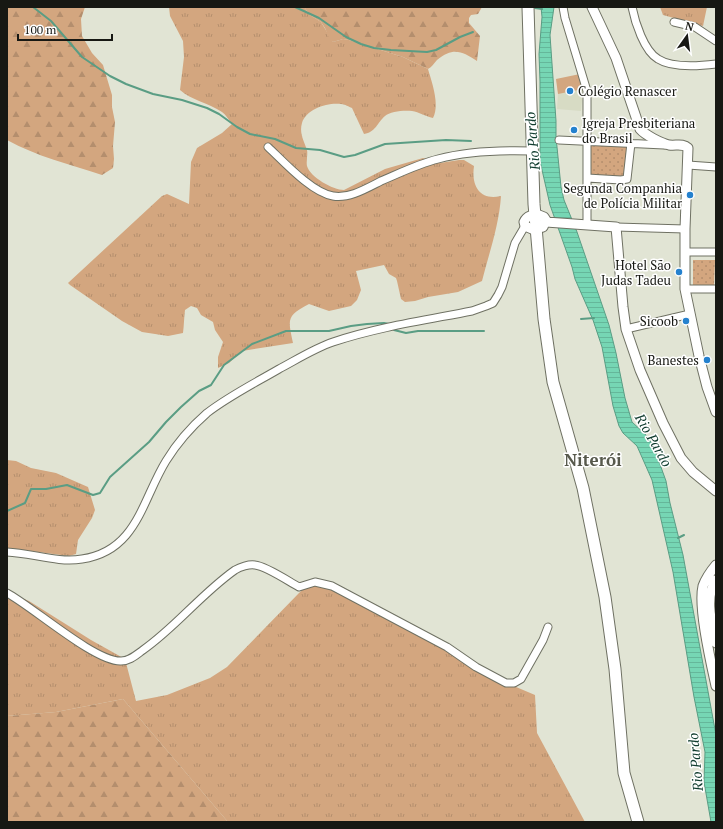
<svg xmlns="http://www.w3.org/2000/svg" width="723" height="829" font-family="'PT Serif',serif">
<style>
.built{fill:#d7dbc4}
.grass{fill:url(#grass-tufts)}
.forest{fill:url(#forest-firs)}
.park{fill:url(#park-dots)}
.pitch{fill:#d3a67f}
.water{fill:url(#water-rules);stroke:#5a9d84}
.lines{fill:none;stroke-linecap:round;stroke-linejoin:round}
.stream{stroke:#5a9d84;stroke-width:2}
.minor-casing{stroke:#6f7163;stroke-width:9}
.tertiary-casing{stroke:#6f7163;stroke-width:11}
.primary-casing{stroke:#6f7163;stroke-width:13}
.minor{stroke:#fff;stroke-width:7}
.tertiary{stroke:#fff;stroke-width:9}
.primary{stroke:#fff;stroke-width:11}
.poi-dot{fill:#2481ce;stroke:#fff;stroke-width:1.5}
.labels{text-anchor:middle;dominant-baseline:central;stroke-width:3;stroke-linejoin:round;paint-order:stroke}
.poi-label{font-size:13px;fill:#171813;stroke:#fff;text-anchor:end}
.water-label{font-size:14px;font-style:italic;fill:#103c2e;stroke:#fff}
.district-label{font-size:17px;font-weight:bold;fill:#57594c;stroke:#fff}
</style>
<defs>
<pattern id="grass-tufts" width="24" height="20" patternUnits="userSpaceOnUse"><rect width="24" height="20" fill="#d3a67f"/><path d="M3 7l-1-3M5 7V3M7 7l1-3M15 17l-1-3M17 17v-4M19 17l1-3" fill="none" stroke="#b48e6d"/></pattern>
<pattern id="forest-firs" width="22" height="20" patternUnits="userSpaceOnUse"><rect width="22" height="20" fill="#d3a67f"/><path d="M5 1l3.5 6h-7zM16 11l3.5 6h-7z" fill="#b48e6d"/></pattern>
<pattern id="park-dots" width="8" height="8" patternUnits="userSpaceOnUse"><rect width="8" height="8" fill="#d3a67f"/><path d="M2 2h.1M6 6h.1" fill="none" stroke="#b48e6d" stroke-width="1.8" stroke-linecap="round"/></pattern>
<pattern id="water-rules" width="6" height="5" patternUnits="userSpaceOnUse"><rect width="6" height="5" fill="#76d6b4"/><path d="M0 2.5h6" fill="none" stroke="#65b79a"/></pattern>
</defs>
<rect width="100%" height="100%" fill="#e1e4d4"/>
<!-- built -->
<path class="built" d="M 556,79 L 583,89 L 581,111 L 557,109 L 558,94 Z"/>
<!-- grass -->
<path class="grass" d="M 169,7 L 304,7 L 310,15 L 321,22 L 333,42 L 343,39 L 349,40 L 403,57 L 428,69 C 432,83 440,104 433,118 C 425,116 419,112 412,111 C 405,110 390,111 385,116 C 377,123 376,132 364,134 L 352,108 C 349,107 345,104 341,104 C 328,102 306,109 302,123 C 299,133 304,141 307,150 C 308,155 306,161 307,166 C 310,177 333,190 344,190 L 385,169 L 423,158 L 440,163 L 459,160 L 464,160 L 474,166 C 471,186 480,201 501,196 C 499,226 489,253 482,281 L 458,292 L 428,297 L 415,301 L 405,302 L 401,299 L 397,281 L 396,278 L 389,274 L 384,265 L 356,271 L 361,290 L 357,300 L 351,306 L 329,311 L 309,304 C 286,316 288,319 293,343 L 242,351 L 229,363 L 218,368 L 218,357 L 223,342 L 215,330 L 213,322 L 201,315 L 197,308 L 191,306 L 185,310 C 184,318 184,325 183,333 L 168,336 L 142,332 L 122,321 L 70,285 L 68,283 L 162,196 L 167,194 L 189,204 L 191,162 L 197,148 L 222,133 L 232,124 C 229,120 226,115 222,112 C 209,103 191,100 180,90 L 184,57 L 183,41 L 170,16 Z
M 660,7 L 707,7 L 703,26 L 663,15 Z
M 7,460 L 16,461 L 31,468 L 56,473 L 88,487 L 95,510 L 92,518 L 78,540 L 76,554 L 69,556 L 7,548 Z
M 316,580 L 509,684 L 535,695 L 537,733 L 585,822 L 228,822 L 123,699 L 56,712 L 7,716 L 7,592 L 29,601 L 91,640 L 125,659 L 136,701 L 167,695 L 210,678 L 227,667 L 299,593 L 311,581 Z"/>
<!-- forest -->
<path class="forest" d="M 7,7 L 85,7 L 81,19 L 82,36 L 92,53 L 103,65 L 112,95 L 112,107 L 115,122 L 113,146 L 114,159 L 113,168 L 102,175 C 69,164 38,157 7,140 Z
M 304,7 L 482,7 L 478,14 L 471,15 L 469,18 L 469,23 L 480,36 L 477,61 C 462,51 453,47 437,60 C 434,63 432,67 428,69 L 403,57 L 349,40 L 343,39 L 333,42 L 329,38 L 325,28 L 321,22 L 310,15 Z
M 123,699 L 228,822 L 7,822 L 7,716 L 56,712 Z"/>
<!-- park -->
<path class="park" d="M 591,145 L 627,147 L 626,177 L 591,176 Z
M 693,260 L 715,260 L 714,286 L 693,286 Z"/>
<!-- pitch -->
<path class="pitch" d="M 580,74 L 583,89 L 558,94 L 556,79 Z"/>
<!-- water -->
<path class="water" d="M 541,7 L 554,7 L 550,35 L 556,121 L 556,137 L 561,187 L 564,200 L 577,232 L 609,325 L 616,353 L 625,398 L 632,422 L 645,434 L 653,445 L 666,481 L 670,503 L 683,555 L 716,735 L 716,822 L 711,822 L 704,782 L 705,752 L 694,697 L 673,572 L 652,480 L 637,446 L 623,433 L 619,426 L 613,406 L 602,347 L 593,320 L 575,279 L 572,267 L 550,205 L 540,161 L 540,81 L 539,54 L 542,17 Z"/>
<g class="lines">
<!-- stream -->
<path class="stream" d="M 33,7 L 51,21 L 82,57 L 110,76 L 126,84 L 153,94 L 182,100 L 207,108 L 219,114 L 237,127 L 250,134 L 275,139 L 296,148 L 320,150 L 344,157 L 355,155 L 385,144 L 446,140 L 471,141
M 295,7 L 319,18 L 346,37 L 361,44 L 374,48 L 391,50 L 427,52 L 436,50 L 460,37 L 473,32
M 535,8 L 542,9
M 581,319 L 594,318
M 394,330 L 406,333 L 418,331 L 484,331
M 7,511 L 25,503 L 31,489 L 46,489 L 67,485 L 93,495 L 100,493 L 110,477 L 149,442 L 166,422 L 181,407 L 199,391 L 211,385 L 224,365 L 252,344 L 286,331 L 329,331 L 351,326 L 367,324 L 384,323 L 389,324
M 678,538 L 684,535"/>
<!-- minor casing -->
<g class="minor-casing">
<path id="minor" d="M 563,7 L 565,18 L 587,91 L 587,225
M 632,7 C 635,22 644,51 658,59 C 672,68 700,66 716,64
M 674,22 L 695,27 L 716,41
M 559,140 L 664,145
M 268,147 C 283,161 312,193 333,196 C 349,199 367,188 381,181 C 400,173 418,164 438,159 C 468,151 501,150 532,151
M 688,165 L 716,167
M 587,178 L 621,180 L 627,179 L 631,143
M 616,227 L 685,229
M 685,252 L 716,252
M 685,289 L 716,289
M 626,329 L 690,314
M 7,552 C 32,553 57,563 82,559 C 137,551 142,500 166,461 C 177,443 191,427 207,413 C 229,396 255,383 279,369 C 296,360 315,348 333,342 C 378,327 426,320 472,311 L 486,306 L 493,303 L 498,295 L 502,287 L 515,243 L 525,226
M 7,593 C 33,607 95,662 121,661 C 130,661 136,655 143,650 C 176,627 201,594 235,570 C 240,567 249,564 255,565 C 266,566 288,581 299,587 L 315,582 L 332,586 L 447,647 L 476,667 L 506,683 L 514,683 L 521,679 L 543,640 L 548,627"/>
</g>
<!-- tertiary casing -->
<g class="tertiary-casing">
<path id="tertiary" d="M 592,7 L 616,58 L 640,129 C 645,135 661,143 669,145 C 676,146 683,143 688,148 L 685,229 L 685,289 L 699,356 L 707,387 L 716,412
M 539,215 L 544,217 L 546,220 L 543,227 L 532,229 L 525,226 L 524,222 C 527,215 532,215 539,215 Z
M 546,222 L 616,227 L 623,307 L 626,329 L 640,370 L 663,423 L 681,458 L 693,472 L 716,491
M 716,565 C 711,571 706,578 703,586 C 698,607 711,663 716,686
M 716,580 C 704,597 712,624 716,643"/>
</g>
<!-- primary casing -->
<g class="primary-casing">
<path id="primary" d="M 528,7 L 534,204 L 544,319 L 553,382 L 583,488 L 605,597 L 615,669 L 624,773 L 638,822"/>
</g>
<!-- minor -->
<use href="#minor" class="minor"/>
<!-- tertiary -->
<use href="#tertiary" class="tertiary"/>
<!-- primary -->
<use href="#primary" class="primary"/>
</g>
<!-- markers -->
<g class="poi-dot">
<circle cx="570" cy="91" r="4"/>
<circle cx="574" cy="130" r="4"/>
<circle cx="690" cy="195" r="4"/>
<circle cx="679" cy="272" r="4"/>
<circle cx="686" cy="321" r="4"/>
<circle cx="707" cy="360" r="4"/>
</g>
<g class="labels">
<!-- poi labels -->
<g class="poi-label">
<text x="578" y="91" text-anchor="start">Colégio Renascer</text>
<text x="582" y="123" text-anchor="start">Igreja Presbiteriana<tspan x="582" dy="15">do Brasil</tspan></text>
<text x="682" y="188">Segunda Companhia<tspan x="682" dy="15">de Polícia Militar</tspan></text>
<text x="671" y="265">Hotel São<tspan x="671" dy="15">Judas Tadeu</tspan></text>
<text x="678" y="321">Sicoob</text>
<text x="699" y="360">Banestes</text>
</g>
<!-- water labels -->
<g class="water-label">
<text transform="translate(532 141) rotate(-95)">Rio Pardo</text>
<text transform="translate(654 440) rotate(60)">Rio Pardo</text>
<text transform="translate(695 762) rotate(-95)">Rio Pardo</text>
</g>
<!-- district labels -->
<g class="district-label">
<text x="593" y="459">Niterói</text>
</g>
</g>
<!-- border -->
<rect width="723" height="829" fill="none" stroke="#171813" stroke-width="16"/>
<!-- north arrow -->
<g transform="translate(687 36) rotate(14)" stroke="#ffffff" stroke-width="3" paint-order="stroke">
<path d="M0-3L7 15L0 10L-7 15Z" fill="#171813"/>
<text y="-6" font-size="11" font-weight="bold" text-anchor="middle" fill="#171813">N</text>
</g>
<!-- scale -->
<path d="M18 34v6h94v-6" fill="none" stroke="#171813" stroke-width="2"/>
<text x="24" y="34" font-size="12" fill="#171813" stroke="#ffffff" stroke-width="3" paint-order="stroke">100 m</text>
</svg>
